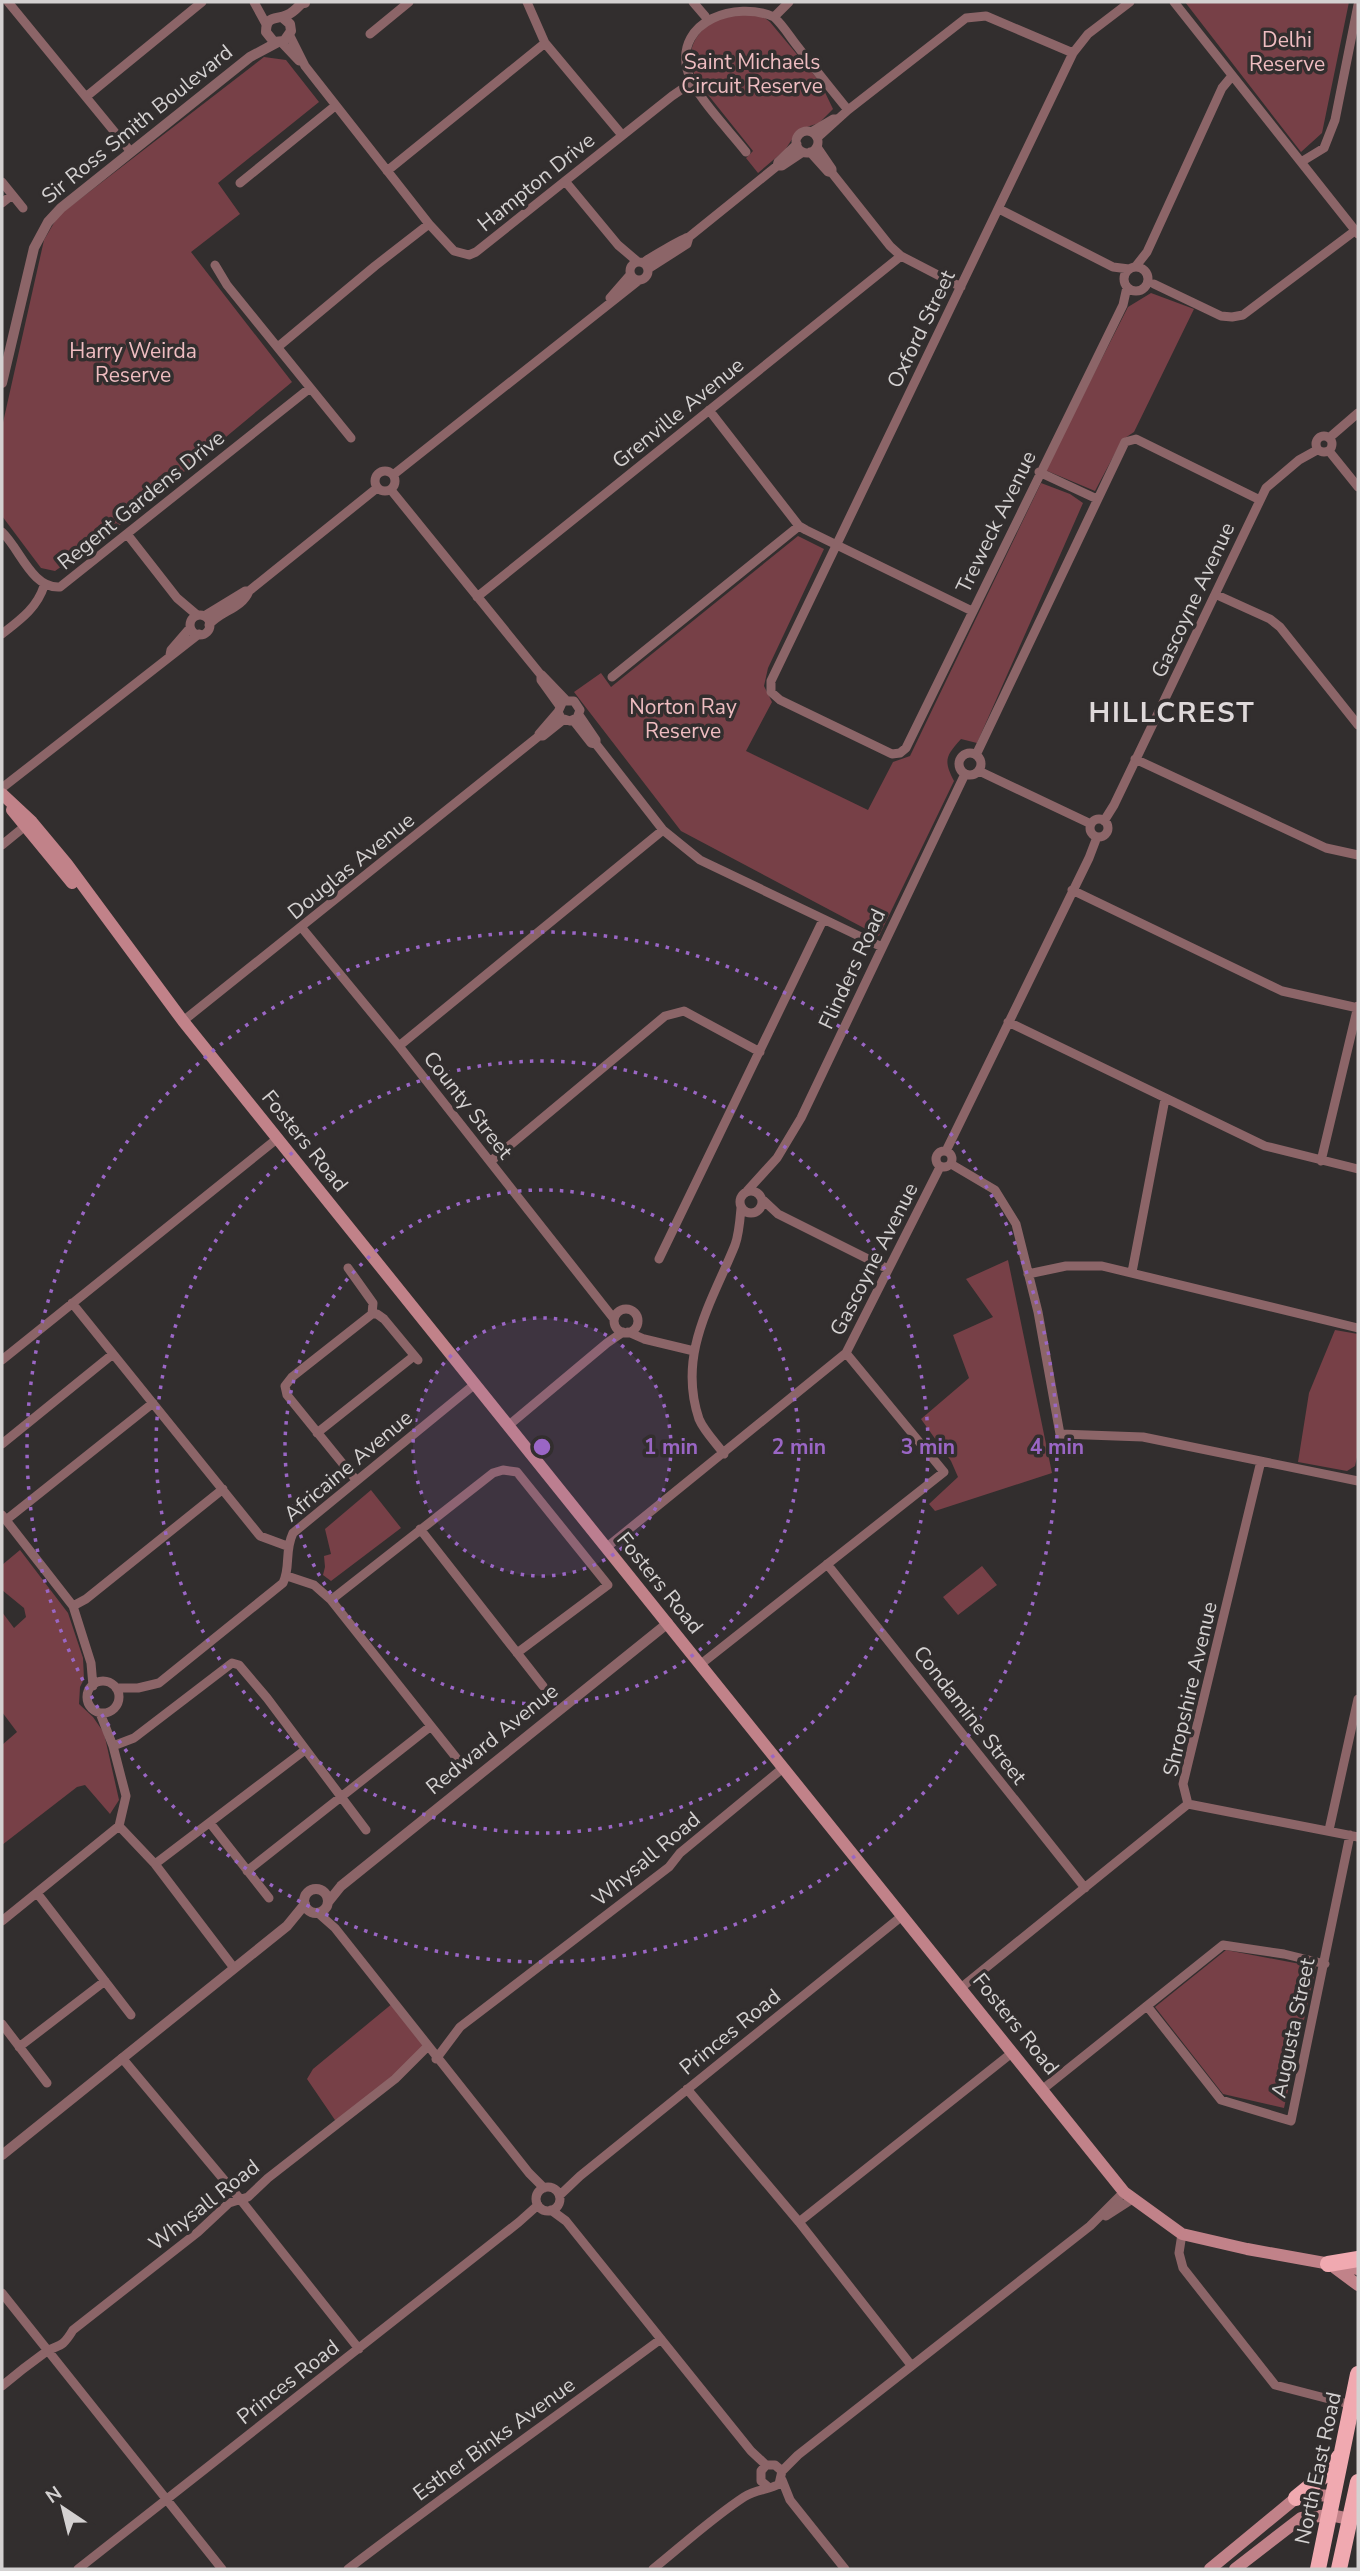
<svg xmlns="http://www.w3.org/2000/svg" width="1360" height="2571" font-family="'Nunito Sans',sans-serif">
<style>
.green{fill:#774047}
.lines{fill:none;stroke-linecap:round;stroke-linejoin:round}
.minor{stroke:#8c6568;stroke-width:9}
.tertiary{stroke:#8c6568;stroke-width:10}
.secondary{stroke:#c18289;stroke-width:12}
.trunk{stroke:#f0a9b0;stroke-width:16}
.ring{fill:none;stroke:#9a66c5;stroke-width:3.5;stroke-dasharray:3.5 7}
.labels{text-anchor:middle;dominant-baseline:central;stroke-width:7;stroke-linejoin:round;paint-order:stroke}
.park-label{font-size:21px;fill:#efbdc1;stroke:#322e2e}
.street-label{font-size:21px;fill:#d4d1d1;stroke:#322e2e}
.district-label{font-size:28px;font-weight:bold;letter-spacing:2px;fill:#dfd9da;stroke:#322e2e}
.centre{fill:#9a66c5;stroke:#322e2e;stroke-width:3.5}
.ring-label{font-size:21px;text-anchor:middle;font-weight:bold;fill:#9a66c5;stroke:#322e2e;stroke-width:7;stroke-linejoin:round;paint-order:stroke}
</style>
<rect width="100%" height="100%" fill="#322e2e"/>
<!-- green -->
<path class="green" d="M 1185,2 L 1349,2 L 1322,133 L 1301,152 Z
M 722,13 L 761,15 L 770,22 L 820,82 L 833,109 L 819,123 L 798,130 L 785,150 L 758,173 L 746,158 L 753,151 L 697,81 C 682,48 696,33 722,13 Z
M 264,57 L 286,60 L 319,102 L 218,183 L 240,214 L 191,252 L 292,382 L 120,525 L 55,571 L 41,568 L 2,516 L 2,427 L 44,240 L 58,216 Z
M 1151,293 L 1194,309 L 1134,432 L 1122,440 L 1095,491 L 1045,470 L 1128,307 Z
M 1041,483 L 1070,494 L 1083,503 L 977,743 L 961,739 C 946,756 943,760 954,781 L 879,936 L 681,831 L 574,692 L 601,673 L 611,687 L 798,536 L 824,549 L 768,668 L 764,686 L 772,702 L 746,751 L 868,810 L 893,762 L 910,756 Z
M 1008,1260 L 1052,1473 L 935,1511 L 929,1504 L 958,1477 L 951,1461 L 921,1419 L 969,1378 L 953,1335 L 993,1317 L 966,1279 Z
M 1335,1330 L 1358,1334 L 1358,1453 L 1355,1466 L 1347,1471 L 1298,1462 L 1309,1393 Z
M 371,1490 L 401,1528 L 331,1581 L 323,1575 L 325,1567 L 324,1556 L 331,1554 L 325,1529 Z
M 20,1550 L 68,1613 L 83,1658 L 84,1679 L 80,1687 L 79,1704 L 93,1717 L 104,1733 L 119,1800 L 110,1814 L 85,1785 L 77,1787 L 2,1845 L 2,1745 L 17,1732 L 2,1712 L 2,1612 L 14,1628 L 26,1617 L 24,1608 L 2,1590 L 2,1565 Z
M 982,1566 L 997,1585 L 958,1615 L 943,1597 Z
M 1226,1950 L 1316,1967 L 1284,2108 L 1223,2094 L 1155,2007 Z
M 393,2003 L 427,2047 L 337,2123 L 307,2079 L 313,2069 Z"/>
<g class="lines">
<!-- minor -->
<path class="minor" d="M 8,2 L 131,152
M 254,2 L 266,24
M 527,2 L 545,43 L 622,135
M 693,2 L 705,16
M 1174,2 L 1358,234
M 774,17 L 789,2
M 370,34 L 409,2
M 290,36 L 305,66 L 429,224 L 454,251 L 469,255 L 476,252 L 672,96 L 691,83
M 281,42 L 299,61
M 87,96 L 202,2
M796 142a11 11 0 1 1 22 0a11 11 0 1 1-22 0Z
M 811,132 L 833,119 L 836,119
M 817,138 L 848,110 L 966,18 L 986,16 L 1073,53
M 817,147 L 832,169 L 832,173 L 890,246 L 901,256 L 961,287
M 746,152 C 730,131 692,93 687,69 C 676,21 736,0 774,17 C 783,25 790,37 798,47 C 814,68 831,89 848,110
M 810,152 L 828,172 L 832,173
M 1301,162 L 1324,148 L 1335,120 L 1358,5
M 777,166 L 782,166 L 803,152
M 387,171 L 545,43
M 565,181 L 618,245 L 638,262
M 2,182 L 23,208
M 240,183 L 335,106
M 2,203 L 12,195
M 999,209 L 1113,267 L 1129,269
M630 271a9 9 0 1 1 18 0a9 9 0 1 1-18 0Z
M 643,263 C 647,259 684,238 689,237
M 215,265 L 227,285 L 351,438
M 1136,266 L 1147,252 L 1222,88 L 1232,76
M1124 279a12 12 0 1 1 24 0a12 12 0 1 1-24 0Z
M 648,269 L 687,244 L 689,237 L 777,166 L 778,162 L 797,144
M 1154,284 L 1221,316 L 1232,317 L 1243,315 L 1356,230
M 1127,287 L 1123,305 L 906,748 L 900,753 L 892,754 L 780,700 L 771,692 L 771,681 L 1073,53 L 1088,34 L 1130,2
M 610,298 L 630,275
M 279,346 L 375,266 L 429,224
M 709,410 L 799,526 L 806,530 L 972,611
M1316 444a8 8 0 1 1 16 0a8 8 0 1 1-16 0Z
M 1329,438 L 1358,413
M 1329,451 L 1358,487
M375 481a10 10 0 1 1 20 0a10 10 0 1 1-20 0Z
M 1039,472 L 1097,499
M 393,475 L 638,281
M 391,490 L 541,675 L 541,680 L 559,705
M 2,532 C 20,549 32,589 60,587 L 310,388
M 127,534 L 177,598 L 197,615
M 1217,595 L 1270,619 L 1280,627 L 1358,725
M 477,597 L 901,256
M190 625a10 10 0 1 1 20 0a10 10 0 1 1-20 0Z
M 204,616 L 245,591 L 249,591 L 377,488
M 209,625 C 220,611 242,609 249,591
M 2,634 C 20,620 37,608 44,586
M 170,655 L 171,650 L 190,628
M 542,675 L 566,700
M 612,677 L 799,526
M 579,715 L 596,740 L 596,744 L 663,830 L 700,860 L 882,947
M 573,720 L 591,743 L 596,744
M 539,734 L 558,712 L 563,701 L 574,701 L 580,710 L 577,718 L 570,721 L 561,718 L 558,712
M959 764a11 11 0 1 1 22 0a11 11 0 1 1-22 0Z
M 976,755 L 1125,442 L 1136,439 L 1260,500
M 1135,759 L 1326,848 L 1358,855
M 979,771 L 1091,824
M 2,788 L 199,634
M1090 828a9 9 0 1 1 18 0a9 9 0 1 1-18 0Z
M 1104,821 L 1114,805 L 1266,488 L 1299,460 L 1317,450
M 2,845 L 24,827
M 1072,890 L 1282,991 L 1358,1008
M 302,928 L 399,1046 L 614,1319
M 183,1021 L 539,736 L 543,736 L 563,720
M 1008,1022 L 1265,1146 L 1358,1169
M 399,1046 L 663,830
M936 1159a8 8 0 1 1 16 0a8 8 0 1 1-16 0Z
M 946,1151 L 1089,858 L 1097,837
M 491,1161 L 665,1016 L 684,1011 L 760,1052
M 1321,1161 L 1358,1006
M 951,1164 L 995,1190 L 1016,1224 L 1038,1312 L 1060,1434 L 1143,1437 L 1358,1481
M740 1202a11 11 0 1 1 22 0a11 11 0 1 1-22 0Z
M 747,1191 L 777,1158 L 801,1118 L 965,774
M 762,1199 L 778,1214 L 888,1269
M 659,1259 L 823,920
M 348,1268 L 373,1303 L 372,1314
M 1132,1272 L 1165,1099
M 1028,1274 L 1066,1266 L 1102,1266 L 1358,1328
M 72,1303 L 260,1536 L 287,1546
M614 1321a12 12 0 1 1 24 0a12 12 0 1 1-24 0Z
M 628,1332 L 644,1339 L 694,1351
M 2,1360 L 278,1138
M 509,1425 L 607,1343 L 623,1332
M 317,1433 L 414,1356
M 2,1444 L 113,1354
M 724,1454 C 716,1443 704,1431 699,1419 C 677,1354 712,1302 735,1245 C 739,1234 740,1220 741,1208
M 356,1480 L 287,1395 L 285,1386 L 292,1377 L 372,1314 L 377,1314 L 384,1319 L 418,1360
M 2,1515 L 73,1606 L 91,1663 L 93,1686
M 6,1520 L 153,1403
M 420,1529 L 543,1686
M 607,1547 L 846,1353 L 940,1167
M 827,1564 L 1085,1888
M 287,1576 L 314,1585 L 331,1600 L 458,1760
M 331,1600 L 493,1473 L 503,1470 L 517,1472 L 608,1585 L 517,1653
M 73,1606 L 86,1599 L 223,1489
M 701,1664 L 944,1472 L 846,1353
M87 1697a16 16 0 1 1 32 0a16 16 0 1 1-32 0Z
M 116,1688 L 138,1688 L 159,1683 L 283,1583 C 291,1567 284,1552 293,1533 L 475,1384
M 113,1746 L 134,1738 L 232,1663 L 239,1665 L 267,1698 L 366,1830
M 1188,1804 L 1183,1784 L 1261,1461
M 1188,1804 L 1358,1837
M 210,1823 L 269,1898
M 119,1826 L 155,1864 L 234,1968
M 1329,1830 L 1358,1699
M 155,1864 L 305,1750
M 247,1871 L 431,1726
M 37,1893 L 131,2015
M 318,1913 L 335,1928 L 529,2173 L 544,2188
M 2,1921 L 119,1826 L 126,1796 L 113,1746 L 100,1713
M 962,1987 L 1188,1804
M 1147,2006 L 1221,2100 L 1291,2121 L 1350,1835
M 2,2024 L 47,2083
M 19,2047 L 105,1981
M 122,2058 L 240,2199 L 359,2349
M 436,2059 L 460,2027 L 669,1867 L 680,1853 L 783,1768
M 687,2089 L 799,2222 L 911,2365
M 1043,2089 L 1223,1945 L 1284,1954 L 1325,1964
M536 2199a12 12 0 1 1 24 0a12 12 0 1 1-24 0Z
M 560,2195 L 580,2176 L 902,1916
M 551,2210 L 566,2221 L 751,2451 L 766,2465
M 1106,2216 L 1134,2198
M 799,2222 L 1013,2052
M 1182,2234 L 1179,2253 L 1183,2268 L 1275,2385 L 1352,2405
M 2,2293 L 222,2569
M 2,2386 C 15,2375 29,2364 43,2354 C 58,2342 59,2353 73,2330 L 198,2232 L 229,2203 L 248,2197 L 268,2178 L 395,2079 L 427,2047
M 782,2471 L 798,2455 L 1090,2226 L 1124,2192
M 782,2480 L 790,2500 L 845,2569
M 78,2569 L 519,2222 L 538,2205
M 348,2569 C 451,2490 557,2416 661,2339
M 653,2569 C 683,2545 712,2518 744,2497 C 756,2489 769,2490 779,2484 L 782,2471 L 775,2465 L 766,2465 L 761,2471 L 761,2481 L 767,2486"/>
<!-- tertiary -->
<path class="tertiary" d="M 282,17 L 290,24 L 291,31 L 284,41 L 274,42 L 266,32 C 266,15 276,20 287,15 C 293,13 298,7 302,3 L 305,3
M 2,383 L 34,248 L 48,222 L 61,208 L 250,57 L 278,42
M304 1901a12 12 0 1 1 24 0a12 12 0 1 1-24 0Z
M 329,1901 L 341,1886 L 668,1623
M 2,2155 L 287,1926 L 305,1904"/>
<!-- secondary -->
<path class="secondary" d="M 2,794 L 32,822 L 67,864 L 183,1021 L 1124,2192 L 1182,2234 L 1247,2249 L 1358,2269
M 12,810 L 72,883
M 1335,2268 L 1358,2285
M 1210,2569 L 1296,2498 L 1313,2495 L 1334,2496
M 1235,2569 L 1301,2518 L 1330,2515 L 1350,2519"/>
<!-- trunk -->
<path class="trunk" d="M 1328,2264 L 1358,2259
M 1296,2498 L 1334,2467 L 1339,2457
M 1318,2569 L 1358,2374
M 1339,2569 L 1358,2482"/>
</g>
<!-- distance rings -->
<circle cx="542" cy="1447" r="129" fill="#9a66c5" fill-opacity=".12"/>
<g class="ring">
<circle cx="542" cy="1447" r="129"/>
<circle cx="542" cy="1447" r="257"/>
<circle cx="542" cy="1447" r="386"/>
<circle cx="542" cy="1447" r="515"/>
</g>
<g class="labels">
<!-- park labels -->
<g class="park-label">
<text x="1287" y="40">Delhi<tspan x="1287" dy="24">Reserve</tspan></text>
<text x="752" y="62">Saint Michaels<tspan x="752" dy="24">Circuit Reserve</tspan></text>
<text x="133" y="351">Harry Weirda<tspan x="133" dy="24">Reserve</tspan></text>
<text x="683" y="707">Norton Ray<tspan x="683" dy="24">Reserve</tspan></text>
</g>
<!-- street labels -->
<g class="street-label">
<text transform="translate(137 124) rotate(-39)">Sir Ross Smith Boulevard</text>
<text transform="translate(536 182) rotate(-39)">Hampton Drive</text>
<text transform="translate(921 329) rotate(-64)">Oxford Street</text>
<text transform="translate(678 413) rotate(-39)">Grenville Avenue</text>
<text transform="translate(141 500) rotate(-39)">Regent Gardens Drive</text>
<text transform="translate(996 522) rotate(-64)">Treweck Avenue</text>
<text transform="translate(1193 600) rotate(-65)">Gascoyne Avenue</text>
<text transform="translate(351 866) rotate(-39)">Douglas Avenue</text>
<text transform="translate(852 969) rotate(-65)">Flinders Road</text>
<text transform="translate(468 1105) rotate(52)">County Street</text>
<text transform="translate(305 1141) rotate(51)">Fosters Road</text>
<text transform="translate(874 1259) rotate(-63)">Gascoyne Avenue</text>
<text transform="translate(348 1466) rotate(-40)">Africaine Avenue</text>
<text transform="translate(660 1583) rotate(51)">Fosters Road</text>
<text transform="translate(1190 1689) rotate(-77)">Shropshire Avenue</text>
<text transform="translate(970 1715) rotate(52)">Condamine Street</text>
<text transform="translate(492 1739) rotate(-39)">Redward Avenue</text>
<text transform="translate(646 1859) rotate(-40)">Whysall Road</text>
<text transform="translate(1016 2024) rotate(51)">Fosters Road</text>
<text transform="translate(1293 2028) rotate(-78)">Augusta Street</text>
<text transform="translate(730 2032) rotate(-39)">Princes Road</text>
<text transform="translate(204 2205) rotate(-38)">Whysall Road</text>
<text transform="translate(288 2382) rotate(-38)">Princes Road</text>
<text transform="translate(494 2439) rotate(-36)">Esther Binks Avenue</text>
<text transform="translate(1318 2468) rotate(-78)">North East Road</text>
</g>
<!-- district labels -->
<g class="district-label">
<text x="1172" y="713">HILLCREST</text>
</g>
</g>
<circle cx="542" cy="1447" r="10" class="centre"/>
<g class="ring-label">
<text x="671" y="1454">1 min</text>
<text x="799" y="1454">2 min</text>
<text x="928" y="1454">3 min</text>
<text x="1057" y="1454">4 min</text>
</g>
<!-- border -->
<rect width="1360" height="2571" fill="none" stroke="#d4d1d1" stroke-width="7"/>
<!-- north arrow -->
<g transform="translate(63 2508) rotate(325)" stroke="#322e2e" stroke-width="5" paint-order="stroke">
<path d="M0-5L12 26L0 18L-12 26Z" fill="#d4d1d1"/>
<text y="-10" font-size="19" font-weight="bold" text-anchor="middle" fill="#d4d1d1">N</text>
</g>
</svg>
